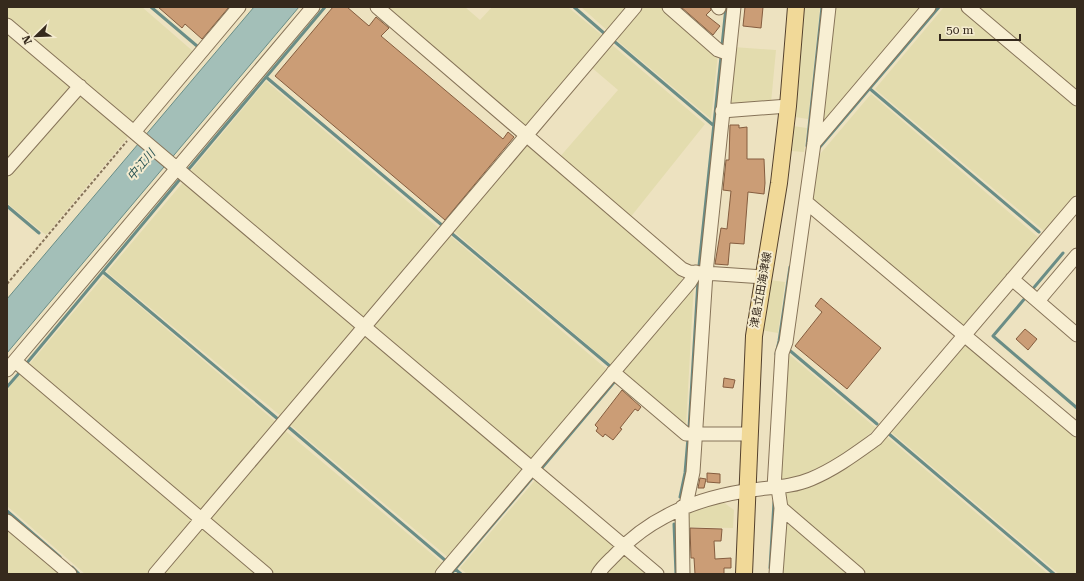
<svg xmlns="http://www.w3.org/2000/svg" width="1084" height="581" font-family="'Roboto Serif','Noto Sans JP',serif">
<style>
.farmland{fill:#e3dcae}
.water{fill:#a3bfb8;stroke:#6a8d86}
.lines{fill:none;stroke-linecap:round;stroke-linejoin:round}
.stream{stroke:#6a8d86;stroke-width:3}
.building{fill:#cb9d76;stroke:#855d3f}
.minor-casing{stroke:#867358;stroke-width:15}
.major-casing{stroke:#54412d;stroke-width:18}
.path{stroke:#867358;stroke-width:2;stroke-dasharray:3 2;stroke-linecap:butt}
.minor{stroke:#f8efd3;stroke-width:13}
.major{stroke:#f1d998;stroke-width:16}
.labels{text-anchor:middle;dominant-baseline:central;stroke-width:4;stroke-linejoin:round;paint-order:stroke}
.street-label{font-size:11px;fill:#362a1d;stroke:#f5ecd0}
.water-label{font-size:12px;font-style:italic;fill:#2c5655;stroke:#f5ecd0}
</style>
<rect width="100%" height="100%" fill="#ede2c0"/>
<!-- farmland -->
<path class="farmland" d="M 7,7 L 142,7 L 195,53 L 135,123 L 130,123 L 7,19 Z
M 383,7 L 465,7 L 480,20 L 492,7 L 568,7 L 604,37 L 528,126 L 524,127 Z
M 581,7 L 630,7 L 609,32 Z
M 638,7 L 664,7 L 718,54 L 711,119 L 613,37 Z
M 804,7 L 820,7 L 808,119 L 795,117 Z
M 832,7 L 924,7 L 818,134 Z
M 944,7 L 964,7 L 1077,103 L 1077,193 L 1045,232 L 875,89 Z
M 974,7 L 1077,7 L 1077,95 Z
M 7,26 L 74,87 L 7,164 Z
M 611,44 L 705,124 L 629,219 L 558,159 L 618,90 L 591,67 Z
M 733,47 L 776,50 L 771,103 L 728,107 Z
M 266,81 L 441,230 L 362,319 L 189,173 Z
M 78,93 L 129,133 L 127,138 L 46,235 L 7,203 L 7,176 Z
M 871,94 L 1039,238 L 967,324 L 959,326 L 811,202 L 815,160 Z
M 793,126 L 807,128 L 804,152 L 791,151 Z
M 522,145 L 527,145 L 682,278 L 685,283 L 614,367 L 451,229 Z
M 185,180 L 356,325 L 356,329 L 282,417 L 107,272 Z
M 447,233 L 610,372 L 534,461 L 529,461 L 371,327 Z
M 104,276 L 277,423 L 203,512 L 198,512 L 27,367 Z
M 769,280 L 785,282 L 778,333 L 761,330 Z
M 694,282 L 686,426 L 620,370 Z
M 366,333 L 525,471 L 450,559 L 287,422 Z
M 970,344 L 1077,435 L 1077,574 L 1059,574 L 890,431 L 963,345 Z
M 785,351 L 876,428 L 855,447 L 831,462 L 799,476 L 778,480 Z
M 22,371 L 194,518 L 194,522 L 150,574 L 85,574 L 7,506 L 7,390 Z
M 282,428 L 445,565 L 438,574 L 271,574 L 208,521 Z
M 886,436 L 1048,574 L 863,574 L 790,513 L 783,499 L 785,492 L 812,485 L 841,471 L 859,459 Z
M 537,478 L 611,541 L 613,547 L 591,574 L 467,574 L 460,568 Z
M 723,502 L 734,510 L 733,528 L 687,527 L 687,516 L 689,512 Z
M 787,518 L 853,574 L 779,574 Z
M 7,525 L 66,574 L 7,574 Z
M 203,527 L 260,574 L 159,574 Z
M 626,554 L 651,574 L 605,574 L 622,555 Z"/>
<!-- water -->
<path class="water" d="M 254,7 L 299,7 L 7,353 L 7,299 Z"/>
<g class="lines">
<!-- stream -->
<path class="stream" d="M 151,7 L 197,46
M 574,7 L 605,34
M 615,42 L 713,125
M 722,46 L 726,7
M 266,77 L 443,226
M 869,88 L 1039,232
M 807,146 L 822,7
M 819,148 L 939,7
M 188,170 L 325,7
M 7,206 L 39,233
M 450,232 L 611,367
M 699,266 L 721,57
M 103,272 L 279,420
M 1031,291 L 1063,253
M 1026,297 L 993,336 L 1077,408
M 788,349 L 877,424
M 776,354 L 779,341 L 790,267
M 26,364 L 181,178
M 7,387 L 20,372
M 286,425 L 446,561
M 687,429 L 689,428 L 698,281
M 889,434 L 1054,574
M 541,469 L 616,380
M 680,497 L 685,473 L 688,438
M 7,511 L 60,557
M 674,524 L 676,574
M 72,567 L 79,574
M 770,568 L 774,502
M 455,569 L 461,574
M 451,574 L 533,477"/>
</g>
<!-- building -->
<path class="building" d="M 158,7 L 229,7 L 202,39 L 185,24 L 182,28 Z
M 333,7 L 347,7 L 369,26 L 376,17 L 389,28 L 381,36 L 503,139 L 508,132 L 514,137 L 445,220 L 275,76 Z
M 681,7 L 710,7 L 711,10 L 706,15 L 720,26 L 713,35 Z
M 745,7 L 763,7 L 761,28 L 743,26 Z
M 730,125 L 739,125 L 739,128 L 747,127 L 747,159 L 764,159 L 765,183 L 764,194 L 748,192 L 744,244 L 730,243 L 728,265 L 715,264 L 721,228 L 727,229 L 731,191 L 723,190 L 726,160 L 729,160 Z
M 821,298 L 881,348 L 847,389 L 795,346 L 822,312 L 815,306 Z
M 1025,329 L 1037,339 L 1028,350 L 1016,339 Z
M 724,378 L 735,380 L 733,388 L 723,387 Z
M 622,390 L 641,407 L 638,411 L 635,409 L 620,428 L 622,429 L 613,440 L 605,434 L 603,437 L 596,431 L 598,428 L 595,425 Z
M 707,473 L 720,474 L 720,483 L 707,482 Z
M 700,478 L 706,479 L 704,488 L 698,488 Z
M 690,528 L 722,529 L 721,541 L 714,541 L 715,559 L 731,558 L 731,568 L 724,568 L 724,574 L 695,574 L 694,558 L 691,558 Z"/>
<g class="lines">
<!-- minor casing -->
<g class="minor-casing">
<path id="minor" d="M 377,7 L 682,269 L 689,272 L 764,277
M 669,7 L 718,50 L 729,54
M 718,7 L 719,8
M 968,7 L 1077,99
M 7,25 L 657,574
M 722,111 L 788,106
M 134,132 L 239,7
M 814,143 L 929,7
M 7,169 L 80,86
M 806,202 L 1077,430
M 1012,279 L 1077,335
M 1038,301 L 1077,255
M 15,361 L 266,574
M 7,370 L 313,7
M 613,372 L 686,434 L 749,434
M 774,488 L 782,353 L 786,342 L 814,143 L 829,7
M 778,488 L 781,508 L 858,574
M 686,505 L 693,472 L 706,273 L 734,7
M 682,507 L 683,574
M 7,521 L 70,574
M 155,574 L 635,7
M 442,574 L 690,282 L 696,272
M 598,574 C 602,567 609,561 614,556 C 649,517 695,499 745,491 C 767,487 790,488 811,479 C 835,469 855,454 876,439 L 1077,203
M 776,574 L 781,508"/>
</g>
<!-- major casing -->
<g class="major-casing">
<path id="major" d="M 744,574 L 754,336 L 779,183 L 788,106 L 796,7"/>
</g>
<!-- path -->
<path class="path" d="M 7,284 L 127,141"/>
<!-- minor -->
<use href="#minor" class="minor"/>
<!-- major -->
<use href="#major" class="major"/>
</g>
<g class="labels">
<!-- street labels -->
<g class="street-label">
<text transform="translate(761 290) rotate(-80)">津島立田海津線</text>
</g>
<!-- water labels -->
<g class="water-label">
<text transform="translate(141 165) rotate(-50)">中江川</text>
</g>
</g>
<!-- border -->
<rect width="1084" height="581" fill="none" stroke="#362a1d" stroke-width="16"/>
<!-- north arrow -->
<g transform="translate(36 36) rotate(247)" stroke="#f5ecd0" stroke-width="3" paint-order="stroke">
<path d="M0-3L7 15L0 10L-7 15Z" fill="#362a1d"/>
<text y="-6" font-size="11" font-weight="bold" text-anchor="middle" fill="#362a1d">N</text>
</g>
<!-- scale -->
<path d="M940 34v6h80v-6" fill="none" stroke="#362a1d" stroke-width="2"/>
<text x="946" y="34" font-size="12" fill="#362a1d" stroke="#f5ecd0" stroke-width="3" paint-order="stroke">50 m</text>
</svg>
